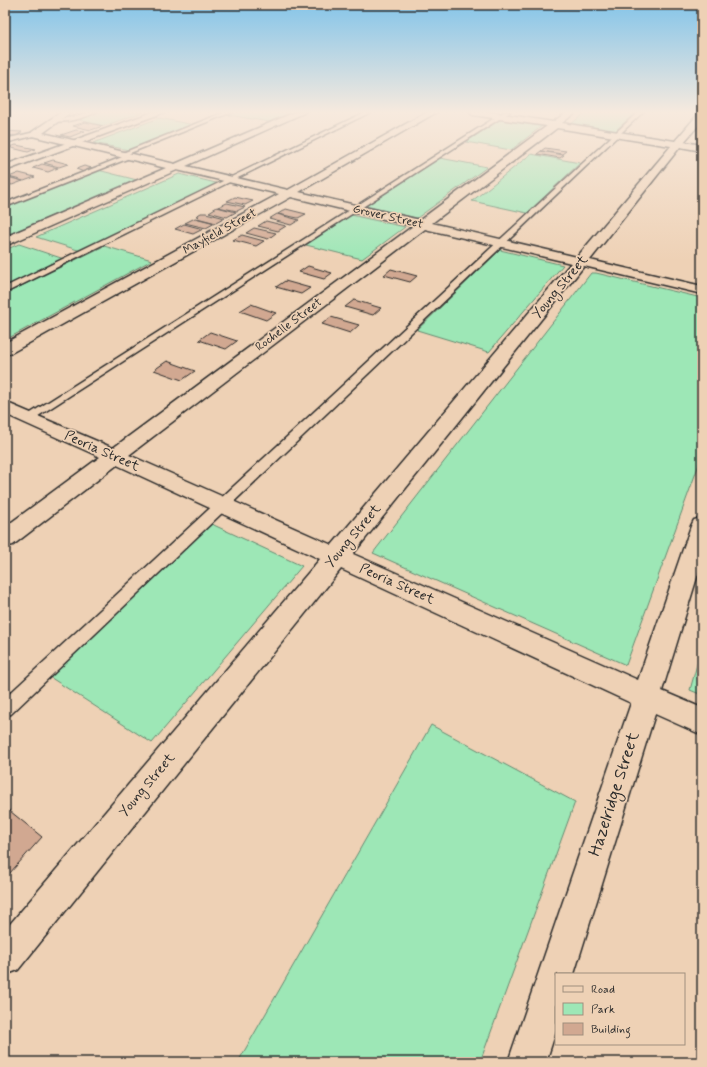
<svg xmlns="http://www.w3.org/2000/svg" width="707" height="1067" font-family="Mynerve,sans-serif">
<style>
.green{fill:#9de7b6;stroke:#648970}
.building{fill:#d1a891;stroke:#2b2b2b}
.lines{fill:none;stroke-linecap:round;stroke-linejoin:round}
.service-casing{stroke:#2b2b2b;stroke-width:3}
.minor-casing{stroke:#2b2b2b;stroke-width:3}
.tertiary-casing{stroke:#2b2b2b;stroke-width:3}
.service{fill:#eed1b5;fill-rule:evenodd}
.minor{fill:#eed1b5;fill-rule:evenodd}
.tertiary{fill:#eed1b5;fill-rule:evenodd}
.labels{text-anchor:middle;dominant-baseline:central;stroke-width:3.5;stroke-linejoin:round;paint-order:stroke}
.far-street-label{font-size:12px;fill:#2b2b2b;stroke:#eed1b5}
.street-label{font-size:14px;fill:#2b2b2b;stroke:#eed1b5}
.near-street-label{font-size:17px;fill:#2b2b2b;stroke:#eed1b5}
</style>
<rect width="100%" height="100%" fill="#eed1b5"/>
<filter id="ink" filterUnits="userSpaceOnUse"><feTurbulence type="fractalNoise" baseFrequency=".025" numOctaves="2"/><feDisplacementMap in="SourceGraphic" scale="8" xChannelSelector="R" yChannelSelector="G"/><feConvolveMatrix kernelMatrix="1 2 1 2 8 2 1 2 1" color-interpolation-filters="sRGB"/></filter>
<g filter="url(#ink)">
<!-- green -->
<path class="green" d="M 97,112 L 143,112 L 104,126 L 75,119 Z
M 237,112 L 293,112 L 269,122 L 229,115 Z
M 586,112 L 636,112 L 615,131 L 571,124 Z
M 159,118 L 194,125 L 129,150 L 93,143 Z
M 500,120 L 542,126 L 511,150 L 466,142 Z
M 531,154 L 580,163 L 527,213 L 472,201 Z
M 440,158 L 487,167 L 417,218 L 366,206 Z
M 98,170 L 137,180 L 5,236 L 5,207 Z
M 179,174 L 220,184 L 81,251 L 36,237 Z
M 351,215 L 405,227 L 362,259 L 306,245 Z
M 19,244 L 64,259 L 5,287 L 5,250 Z
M 104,246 L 152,260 L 5,340 L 5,294 Z
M 500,250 L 563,265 L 489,352 L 417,330 Z
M 591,273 L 596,273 L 702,298 L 702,456 L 626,665 L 373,553 Z
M 203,520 L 302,566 L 152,743 L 42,672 Z
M 702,646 L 702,695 L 690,690 Z
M 431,725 L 575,802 L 480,1062 L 238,1062 Z"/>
<!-- building -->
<path class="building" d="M 85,122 L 103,126 L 91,130 L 73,126 Z
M 76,130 L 85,131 L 70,137 L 61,135 Z
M 5,131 L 22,132 L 16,136 L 5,135 Z
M 16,145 L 36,149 L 28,152 L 8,147 Z
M 545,148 L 566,151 L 562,154 L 541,151 Z
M 541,151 L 564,155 L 560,158 L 537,154 Z
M 53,160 L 68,164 L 59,167 L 44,163 Z
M 42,164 L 58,168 L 48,172 L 33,168 Z
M 84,166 L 92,168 L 84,172 L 76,169 Z
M 19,173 L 35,177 L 24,181 L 9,177 Z
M 7,177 L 23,181 L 12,185 L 5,183 L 5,178 Z
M 235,197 L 253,201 L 245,205 L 227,201 Z
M 227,203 L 245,207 L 237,211 L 218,207 Z
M 217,207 L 236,212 L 227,217 L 209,212 Z
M 286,209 L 306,214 L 298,218 L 278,214 Z
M 201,213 L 206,213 L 225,218 L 216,223 L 197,218 L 199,216 L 196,216 Z
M 277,214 L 299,220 L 291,225 L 269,219 Z
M 195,218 L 215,223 L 206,228 L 185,223 Z
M 266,221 L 286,226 L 278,231 L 258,226 Z
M 184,224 L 203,229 L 193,234 L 175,229 Z
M 254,228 L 276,233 L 268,239 L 246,233 Z
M 242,235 L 264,241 L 256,246 L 233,240 Z
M 308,266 L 332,273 L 324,279 L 299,272 Z
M 391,269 L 417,276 L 410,282 L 384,275 Z
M 285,281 L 310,288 L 301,294 L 276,287 Z
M 354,300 L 381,308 L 373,315 L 345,307 Z
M 251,304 L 276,313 L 266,320 L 240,311 Z
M 331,317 L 359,325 L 350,333 L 322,324 Z
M 210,332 L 237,341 L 226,349 L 199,340 Z
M 167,361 L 195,371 L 182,380 L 154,370 Z
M 5,807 L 42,837 L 9,874 L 5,871 Z"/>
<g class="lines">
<!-- service casing -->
<g class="service-casing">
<path id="service" d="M 5,112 L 9,112 L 5,115 Z
M 89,112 L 96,112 C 88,117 61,125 51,120 L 72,117 Z
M 225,112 L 232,112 L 125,155 L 120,154 Z
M 365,112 L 371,112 L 5,293 L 5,287 Z
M 504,112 L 510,112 L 32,420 L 24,420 L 23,418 Z
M 638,112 L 643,112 L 11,714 L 5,716 L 5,698 Z
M 35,132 L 37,135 L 5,143 L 5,139 Z
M 130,154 L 132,155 L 132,157 L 5,207 L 5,203 Z"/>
</g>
<!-- minor casing -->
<g class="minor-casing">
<path id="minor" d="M 61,112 L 71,112 L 43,133 L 175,164 L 295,112 L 306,112 L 186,166 L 288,190 L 427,112 L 437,112 L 299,192 L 420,220 L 547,126 L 473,115 L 469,112 L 490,112 L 553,122 L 567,112 L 576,112 L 562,123 L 675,141 L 699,113 L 702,112 L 702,121 L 684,142 L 702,145 L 702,151 L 680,147 L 590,260 L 702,286 L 702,294 L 584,266 L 353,554 L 638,680 L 691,526 L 694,520 L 702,518 L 702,561 L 662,691 L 702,708 L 702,735 L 655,714 L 574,974 L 556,974 L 556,1031 L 546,1062 L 508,1062 L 631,703 L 341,569 L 18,970 L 5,975 L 5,930 L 320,559 L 117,465 L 13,545 L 5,547 L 5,527 L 100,457 L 5,414 L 5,402 L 113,448 L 413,226 L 291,197 L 11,353 L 5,355 L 5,343 L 279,194 L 177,170 L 5,246 L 5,237 L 166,168 L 32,136 L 32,132 ZM 557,128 L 671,146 L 577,257 L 432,223 ZM 425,229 L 571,263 L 332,545 L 129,455 Z"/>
</g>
<!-- tertiary casing -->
<g class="tertiary-casing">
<path id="tertiary" d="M 153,112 L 165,112 L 5,171 L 5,165 Z"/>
</g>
<!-- service -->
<use href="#service" class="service"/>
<!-- minor -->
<use href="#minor" class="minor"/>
<!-- tertiary -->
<use href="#tertiary" class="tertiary"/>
</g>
</g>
<!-- sky -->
<linearGradient id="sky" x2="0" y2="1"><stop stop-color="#83c4e9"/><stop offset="0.43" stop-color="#f7eade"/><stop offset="1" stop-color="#f7eade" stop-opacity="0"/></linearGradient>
<rect width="707" height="261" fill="url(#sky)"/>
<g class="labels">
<!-- far-street labels -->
<g class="far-street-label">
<text transform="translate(388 217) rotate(13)">Grover Street</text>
<text transform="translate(220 232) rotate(-29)">Mayfield Street</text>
<text transform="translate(289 325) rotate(-37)">Rochelle Street</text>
</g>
<!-- street labels -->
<g class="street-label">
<text transform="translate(560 287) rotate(-50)">Young Street</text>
<text transform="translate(102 451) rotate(24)">Peoria Street</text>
<text transform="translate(353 536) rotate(-50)">Young Street</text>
<text transform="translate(397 584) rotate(24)">Peoria Street</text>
<text transform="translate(147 785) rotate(-50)">Young Street</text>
</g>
<!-- near-street labels -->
<g class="near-street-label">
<text transform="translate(614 794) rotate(-72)">Hazelridge Street</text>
</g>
</g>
<!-- margin -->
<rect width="707" height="1067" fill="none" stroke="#eed1b5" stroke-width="20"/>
<rect x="10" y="10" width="687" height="1047" fill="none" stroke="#2b2b2b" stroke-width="1.5" filter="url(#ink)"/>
<!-- legend -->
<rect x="555" y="973" width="130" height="72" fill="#eed1b5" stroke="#a08f7e"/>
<rect x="563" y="986" width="20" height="6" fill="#eed1b5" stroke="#a08f7e"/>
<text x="591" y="993" font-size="12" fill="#2b2b2b">Road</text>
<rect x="563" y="1003" width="20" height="12" fill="#9de7b6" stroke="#a08f7e"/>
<text x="591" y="1013" font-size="12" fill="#2b2b2b">Park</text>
<rect x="563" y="1023" width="20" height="12" fill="#d1a891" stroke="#a08f7e"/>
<text x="591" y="1033" font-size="12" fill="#2b2b2b">Building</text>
</svg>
